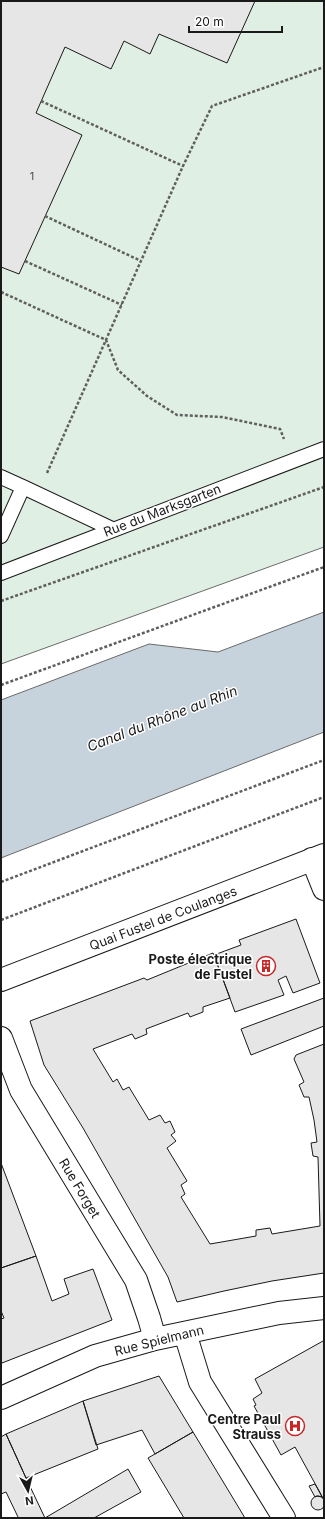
<svg xmlns="http://www.w3.org/2000/svg" width="325" height="1519" font-family="Inter,sans-serif">
<style>
.green{fill:#e0efe3;stroke:#6a6a6a}
.water{fill:#c6d2dc;stroke:#6a6a6a}
.building{fill:#e6e6e6;stroke:#1a1a1a}
.lines{fill:none;stroke-linecap:round;stroke-linejoin:round}
.lane-casing{stroke:#1a1a1a;stroke-width:16}
.street-casing{stroke:#1a1a1a;stroke-width:24}
.secondary-casing{stroke:#1a1a1a;stroke-width:24}
.path{stroke:#5f5f5f;stroke-width:2.5;stroke-dasharray:3 2;stroke-linecap:butt}
.lane{stroke:#fff;stroke-width:14}
.street{stroke:#fff;stroke-width:22}
.secondary{stroke:#fff;stroke-width:22}
.labels{text-anchor:middle;dominant-baseline:central;stroke-width:3;stroke-linejoin:round;paint-order:stroke}
.number-label{font-size:11px;fill:#4d4d4d}
.street-label{font-size:13px;fill:#1a1a1a;stroke:#fff}
.poi-label{font-size:13px;font-weight:bold;fill:#1a1a1a;stroke:#fff;text-anchor:end}
.water-label{font-size:14px;font-style:italic;fill:#1a1a1a;stroke:#fff}
</style>
<rect width="100%" height="100%" fill="#fff"/>
<!-- green -->
<path class="green" d="M 1,1 L 324,1 L 324,547 L 1,664 Z"/>
<!-- water -->
<path class="water" d="M 324,612 L 324,732 L 1,858 L 1,700 L 149,644 L 218,652 Z"/>
<!-- building -->
<path class="building" d="M 1,1 L 255,1 L 227,63 L 159,34 L 150,54 L 124,41 L 111,69 L 65,47 L 36,113 L 82,135 L 19,274 L 1,267 Z
M 296,919 L 320,983 L 293,993 L 286,976 L 278,980 L 284,995 L 235,1012 L 214,955 L 241,945 L 239,940 Z
M 213,953 L 230,998 L 203,1007 L 203,1012 L 190,1017 L 188,1013 L 146,1029 L 147,1034 L 135,1039 L 132,1034 L 93,1049 L 113,1082 L 117,1079 L 123,1090 L 129,1087 L 149,1120 L 160,1115 L 165,1123 L 170,1121 L 175,1132 L 171,1135 L 176,1141 L 167,1148 L 187,1181 L 181,1185 L 185,1194 L 181,1197 L 210,1244 L 256,1236 L 256,1230 L 270,1228 L 272,1234 L 320,1226 L 318,1157 L 313,1156 L 311,1143 L 317,1142 L 314,1120 L 309,1097 L 304,1097 L 299,1085 L 304,1082 L 294,1059 L 296,1055 L 324,1044 L 324,1273 L 272,1281 L 224,1291 L 177,1302 L 168,1277 L 83,1128 L 44,1065 L 30,1021 L 144,978 L 147,980 Z
M 324,998 L 324,1026 L 251,1055 L 241,1029 Z
M 1,1163 L 36,1256 L 1,1268 Z
M 36,1256 L 52,1301 L 69,1294 L 64,1279 L 93,1269 L 112,1320 L 2,1363 L 1,1361 L 1,1319 L 4,1318 L 1,1311 L 1,1268 Z
M 323,1341 L 324,1341 L 324,1500 L 295,1447 L 281,1455 L 254,1406 L 256,1405 L 253,1399 L 262,1393 L 255,1379 Z
M 159,1376 L 193,1432 L 155,1454 L 142,1430 L 96,1445 L 83,1401 Z
M 83,1401 L 98,1449 L 26,1478 L 6,1434 Z
M 193,1432 L 213,1465 L 245,1518 L 184,1518 L 148,1458 Z
M 6,1434 L 26,1478 L 45,1518 L 17,1518 L 18,1517 L 6,1492 L 1,1494 L 1,1437 Z
M 128,1469 L 141,1492 L 94,1518 L 45,1518 Z
M 315,1484 L 320,1493 L 322,1497 L 317,1496 L 315,1497 L 309,1486 Z
M311 1503a7 7 0 1 1 14 0a7 7 0 1 1-14 0Z"/>
<g class="lines">
<!-- lane casing -->
<g class="lane-casing">
<path id="lane" d="M 1,477 L 23,487
M 1,536 L 23,487 L 112,529
M 1,573 L 324,449"/>
</g>
<!-- street casing -->
<g class="street-casing">
<path id="street" d="M 312,859 L 324,889
M 1,1038 L 21,1090 L 136,1280 L 149,1318 L 155,1339
M 185,1333 L 200,1382 L 284,1518
M 1,1398 L 95,1356 L 155,1339 L 279,1313 L 324,1308"/>
</g>
<!-- secondary casing -->
<g class="secondary-casing">
<path id="secondary" d="M 1,980 L 324,855"/>
</g>
<!-- path -->
<path class="path" d="M 41,101 L 183,166
M 45,216 L 141,261
M 25,261 L 122,305
M 1,292 L 106,340 L 118,370 L 147,396 L 177,415 L 222,417 L 280,429 L 284,439
M 47,473 L 183,166 L 212,106 L 324,67
M 1,601 L 324,487
M 1,685 L 324,567
M 1,882 L 324,760
M 1,920 L 324,797"/>
<!-- lane -->
<use href="#lane" class="lane"/>
<!-- street -->
<use href="#street" class="street"/>
<!-- secondary -->
<use href="#secondary" class="secondary"/>
</g>
<!-- icons -->
<defs>
<g id="building-ring" transform="scale(1)"><circle r="9.5" fill="#fff" stroke="#c62828" stroke-width="1.5"/><path d="M-4-6H4V6H1V3H-1V6H-4ZM-2.5-4.3h1.7v1.8h-1.7ZM.8-4.3h1.7v1.8H.8ZM-2.5-1h1.7V.8h-1.7ZM.8-1h1.7V.8H.8Z" fill="#c62828"/></g>
<g id="hospital-ring" transform="scale(1)"><circle r="9.5" fill="#fff" stroke="#c62828" stroke-width="1.5"/><path d="M-5-5h3v3.5h4V-5h3V5h-3V1.5h-4V5h-3Z" fill="#c62828"/></g>
</defs>
<g fill-rule="evenodd">
<use href="#building-ring" x="266" y="966"/>
<use href="#hospital-ring" x="295" y="1426"/>
</g>
<g class="labels">
<!-- number labels -->
<g class="number-label">
<text x="32" y="176">1</text>
</g>
<!-- street labels -->
<g class="street-label">
<text transform="translate(162 510) rotate(-21)">Rue du Marksgarten</text>
<text transform="translate(163 918) rotate(-21)">Quai Fustel de Coulanges</text>
<text transform="translate(80 1188) rotate(59)">Rue Forget</text>
<text transform="translate(159 1340) rotate(-14)">Rue Spielmann</text>
</g>
<!-- poi labels -->
<g class="poi-label">
<text x="252" y="959">Poste électrique<tspan x="252" dy="15">de Fustel</tspan></text>
<text x="281" y="1419">Centre Paul<tspan x="281" dy="15">Strauss</tspan></text>
</g>
<!-- water labels -->
<g class="water-label">
<text transform="translate(162 718) rotate(-21)">Canal du Rhône au Rhin</text>
</g>
</g>
<!-- border -->
<rect width="325" height="1519" fill="none" stroke="#1a1a1a" stroke-width="4"/>
<!-- north arrow -->
<g transform="translate(28 1491) rotate(172)" stroke="#ffffff" stroke-width="3" paint-order="stroke">
<path d="M0-3L7 15L0 10L-7 15Z" fill="#1a1a1a"/>
<text y="-6" font-size="11" font-weight="bold" text-anchor="middle" fill="#1a1a1a">N</text>
</g>
<!-- scale -->
<path d="M189 26v6h93v-6" fill="none" stroke="#1a1a1a" stroke-width="2"/>
<text x="195" y="26" font-size="12" fill="#1a1a1a" stroke="#ffffff" stroke-width="3" paint-order="stroke">20 m</text>
</svg>
